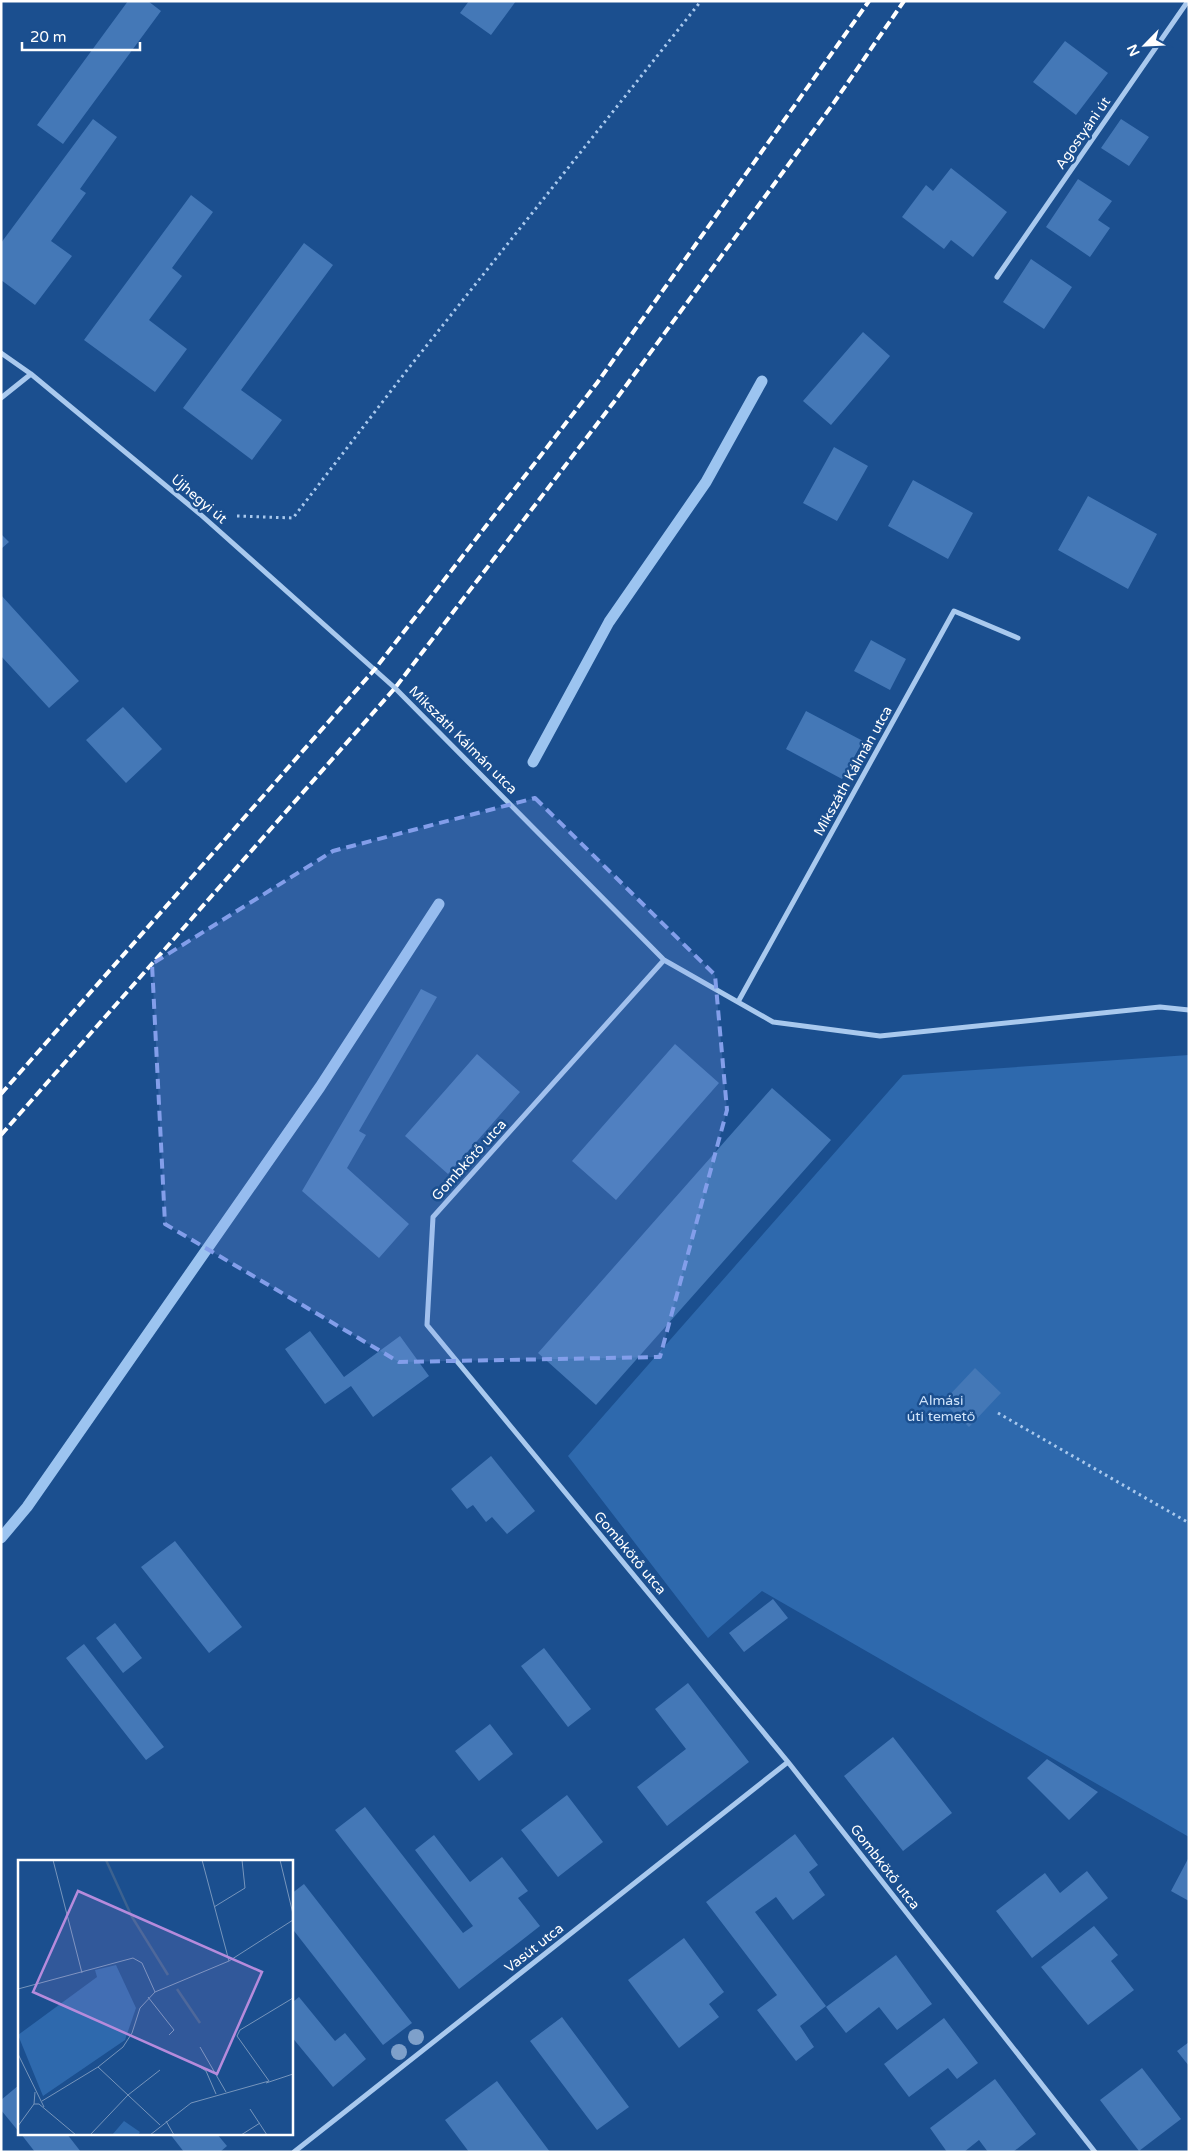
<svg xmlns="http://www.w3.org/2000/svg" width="1190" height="2153" font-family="'Varela Round',sans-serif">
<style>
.green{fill:#2e69ad}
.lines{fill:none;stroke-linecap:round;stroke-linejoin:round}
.stream{stroke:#9cc4f0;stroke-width:11}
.building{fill:#4478b7}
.path{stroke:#a9c9ee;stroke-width:3;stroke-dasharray:2.5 4;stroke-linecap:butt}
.street{stroke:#a9c9ee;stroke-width:5}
.rail{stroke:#fff;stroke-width:4;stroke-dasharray:9 4;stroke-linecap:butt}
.tree{fill:#7ea0ca}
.marked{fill:#839eea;fill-opacity:0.2;stroke:#839eea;stroke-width:4;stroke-dasharray:10 6;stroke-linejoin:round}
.labels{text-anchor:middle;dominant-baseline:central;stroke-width:5;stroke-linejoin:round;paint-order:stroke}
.street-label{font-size:14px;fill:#fff;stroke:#1b4f8f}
.park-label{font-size:14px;fill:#cfe3fa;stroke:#1b4f8f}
.inset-river{fill:none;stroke:#3c6290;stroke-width:2.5}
.inset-road{fill:none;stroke:#7695bc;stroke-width:1}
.view{fill:#b68bdc;fill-opacity:0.15;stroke:#b68bdc;stroke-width:2.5}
.inset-edge{fill:none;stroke:#fff;stroke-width:2.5}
</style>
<rect width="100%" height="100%" fill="#1b4f8f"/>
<!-- green -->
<path class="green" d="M 1189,1055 L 1189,1837 L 762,1591 L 708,1638 L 568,1456 L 903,1075 Z"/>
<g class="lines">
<!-- stream -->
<path class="stream" d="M 533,762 L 609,622 L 706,482 L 762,381
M 1,1538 L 27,1507 L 320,1087 L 439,904"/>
</g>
<!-- building -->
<path class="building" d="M 128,1 L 148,1 L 161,11 L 63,144 L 37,125 Z
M 469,1 L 516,1 L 491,35 L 460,13 Z
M 1065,41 L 1108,73 L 1076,115 L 1033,82 Z
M 93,119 L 117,137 L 80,189 L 86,193 L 51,241 L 72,256 L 35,305 L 1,280 L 1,243 Z
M 1121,119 L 1149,137 L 1129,166 L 1101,148 Z
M 951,168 L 1007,212 L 973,257 L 951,240 L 944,249 L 902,217 L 926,185 L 933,191 Z
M 1078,179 L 1112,201 L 1098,220 L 1110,228 L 1090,257 L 1046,227 Z
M 191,195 L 213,212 L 172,268 L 182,276 L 149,320 L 187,349 L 155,392 L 84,340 Z
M 304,243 L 333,265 L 241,390 L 282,420 L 252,460 L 183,408 Z
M 1031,259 L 1072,287 L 1044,329 L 1003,302 Z
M 863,332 L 890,356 L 831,425 L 803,401 Z
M 834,447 L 868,466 L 837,521 L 803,503 Z
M 913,480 L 973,513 L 948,559 L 888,526 Z
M 1088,496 L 1157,534 L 1128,589 L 1058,550 Z
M 1,534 L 9,542 L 1,549 Z
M 1,595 L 79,681 L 49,708 L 1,656 Z
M 871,640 L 906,659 L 890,690 L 854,671 Z
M 123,707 L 162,749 L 126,783 L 86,740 Z
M 806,711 L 863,741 L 842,779 L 786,749 Z
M 421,989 L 437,997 L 359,1131 L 366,1135 L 347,1168 L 409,1224 L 379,1258 L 302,1191 Z
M 675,1044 L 719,1083 L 616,1200 L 572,1161 Z
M 477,1054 L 520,1092 L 448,1174 L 405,1136 Z
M 772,1088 L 831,1140 L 596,1405 L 538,1353 Z
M 310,1331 L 344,1377 L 400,1336 L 429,1376 L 373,1417 L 351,1386 L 325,1404 L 285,1349 Z
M 975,1368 L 1001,1393 L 969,1427 L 943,1402 Z
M 491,1456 L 535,1511 L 507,1534 L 492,1517 L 486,1522 L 473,1505 L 467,1509 L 451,1489 Z
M 175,1541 L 242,1627 L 209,1653 L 141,1567 Z
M 773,1599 L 788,1618 L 744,1652 L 729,1633 Z
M 115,1623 L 142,1658 L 123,1673 L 96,1638 Z
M 84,1644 L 164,1747 L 146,1760 L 66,1658 Z
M 544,1648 L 591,1709 L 568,1727 L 521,1666 Z
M 688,1683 L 749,1762 L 667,1826 L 637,1787 L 686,1749 L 655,1709 Z
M 490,1724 L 513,1754 L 479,1781 L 455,1751 Z
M 893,1737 L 952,1813 L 903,1851 L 844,1776 Z
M 1047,1759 L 1098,1792 L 1069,1820 L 1027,1778 Z
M 567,1795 L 603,1842 L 558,1877 L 521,1830 Z
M 365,1807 L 463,1933 L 473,1926 L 415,1850 L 434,1835 L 470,1882 L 502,1857 L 528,1891 L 518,1898 L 540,1926 L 459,1989 L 335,1830 Z
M 795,1834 L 818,1865 L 809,1872 L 825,1895 L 793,1920 L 776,1897 L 755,1912 L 826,2006 L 800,2026 L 814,2047 L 796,2061 L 757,2010 L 777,1995 L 706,1902 Z
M 1189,1857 L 1189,1901 L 1171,1891 Z
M 1087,1871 L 1108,1898 L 1032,1958 L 996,1911 L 1045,1873 L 1060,1893 Z
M 304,1884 L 412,2023 L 383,2045 L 291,1927 L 291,1894 Z
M 1094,1926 L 1118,1955 L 1111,1961 L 1134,1990 L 1088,2025 L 1041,1967 Z
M 684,1938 L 724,1992 L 709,2004 L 719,2017 L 679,2048 L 628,1980 Z
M 896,1955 L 932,2004 L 897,2030 L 879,2007 L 846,2033 L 826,2007 Z
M 299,1997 L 335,2041 L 345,2033 L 366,2059 L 333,2087 L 291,2036 L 291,1998 L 294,2001 Z
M 562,2017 L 629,2107 L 597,2130 L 530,2041 Z
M 944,2018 L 978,2063 L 957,2079 L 948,2068 L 909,2097 L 884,2064 Z
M 1189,2042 L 1189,2066 L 1177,2051 Z
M 1142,2068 L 1181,2119 L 1139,2151 L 1100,2100 Z
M 995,2079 L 1036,2134 L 1013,2152 L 988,2152 L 979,2140 L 964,2152 L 947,2152 L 930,2128 Z
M 497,2081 L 550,2152 L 469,2152 L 445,2120 Z
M 19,2085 L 19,2132 L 1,2110 L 1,2100 Z
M 21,2134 L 67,2134 L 81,2152 L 35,2152 Z
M 170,2134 L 217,2134 L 227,2146 L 220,2152 L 184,2152 Z"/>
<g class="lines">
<!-- path -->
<path class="path" d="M 237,516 L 293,518 L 404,374 L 701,1
M 998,1413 L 1189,1523"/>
<!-- street -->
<path class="street" d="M 997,277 L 1188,1
M 1,353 L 31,374 L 200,514 L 395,688 L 664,960 L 773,1022 L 880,1036 L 1160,1007 L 1189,1010
M 1,398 L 31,374
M 664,960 L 433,1217 L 427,1325 L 788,1762 L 1095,2152
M 738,1002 L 954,611 L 1018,638
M 294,2152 L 788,1762"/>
<!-- rail -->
<path class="rail" d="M 1,1094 L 375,669 L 597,383 L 869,1
M 1,1135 L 395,688 L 617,398 L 833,104 L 904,1"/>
</g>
<!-- trees -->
<g class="tree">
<circle cx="416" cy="2037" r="8"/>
<circle cx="399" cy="2052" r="8"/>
</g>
<!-- marked area -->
<path class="marked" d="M 535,798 L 715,975 L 727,1110 L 660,1357 L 399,1362 L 165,1224 L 152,964 L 333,851 Z"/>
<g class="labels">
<!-- street labels -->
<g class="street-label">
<text transform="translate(1083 133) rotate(-55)">Agostyáni út</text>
<text transform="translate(199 499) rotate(40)">Újhegyi út</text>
<text transform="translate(463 740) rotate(45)">Mikszáth Kálmán utca</text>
<text transform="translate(853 771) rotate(-61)">Mikszáth Kálmán utca</text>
<text transform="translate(469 1160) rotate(-48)">Gombkötő utca</text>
<text transform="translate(630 1553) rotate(50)">Gombkötő utca</text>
<text transform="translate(885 1867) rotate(52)">Gombkötő utca</text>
<text transform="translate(534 1948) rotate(-38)">Vasút utca</text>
</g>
<!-- park labels -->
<g class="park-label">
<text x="941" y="1400">Almási<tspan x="941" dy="16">úti temető</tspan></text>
</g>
</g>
<!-- overview -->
<g transform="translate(18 1860)">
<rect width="275" height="275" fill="#1b4f8f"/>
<path d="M 98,105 L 118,148 L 107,180 L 25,236 L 0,175 L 79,117 L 77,110 ZM 106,261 L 122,272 L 120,275 L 94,275 Z" fill="#2e69ad"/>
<path class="inset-river" d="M 88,0 L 114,57 L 150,115M 159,129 L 182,163"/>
<path class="inset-road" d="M 35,0 L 64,113M 184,0 L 211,101M 262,0 L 275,54M 196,47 L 227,28 L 224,0M 0,129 L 115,98 L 124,103 L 137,132M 130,137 L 156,170 L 151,175M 182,187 L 208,232M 0,194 L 26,247M 177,204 L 188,211 L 198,234M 80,207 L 142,265M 251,221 L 219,176 L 222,170 L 275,138M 248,223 L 275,214M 24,241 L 80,207 L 105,187 L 114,173 L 122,148 L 137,132 L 211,101 L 275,60M 16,244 L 21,244 L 58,275M 232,249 L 249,275M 148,261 L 156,275M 0,266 L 16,244 L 17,232M 72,275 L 110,235 L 142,210M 132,275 L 173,243 L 251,221M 223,275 L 242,263"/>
<path class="view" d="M 60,31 L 244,112 L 199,214 L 15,132 Z"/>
<rect width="275" height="275" class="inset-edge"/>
</g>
<!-- border -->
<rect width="1190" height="2153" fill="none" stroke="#ffffff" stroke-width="5"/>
<!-- north arrow -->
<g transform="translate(1145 45) rotate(246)" stroke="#1b4f8f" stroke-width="4" paint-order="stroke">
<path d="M0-4L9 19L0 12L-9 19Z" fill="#ffffff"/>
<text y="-8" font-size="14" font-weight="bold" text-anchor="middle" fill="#ffffff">N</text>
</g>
<!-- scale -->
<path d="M22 42v8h118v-8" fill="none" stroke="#ffffff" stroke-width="2.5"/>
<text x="30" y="42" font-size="15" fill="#ffffff" stroke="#1b4f8f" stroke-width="4" paint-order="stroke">20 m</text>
</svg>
